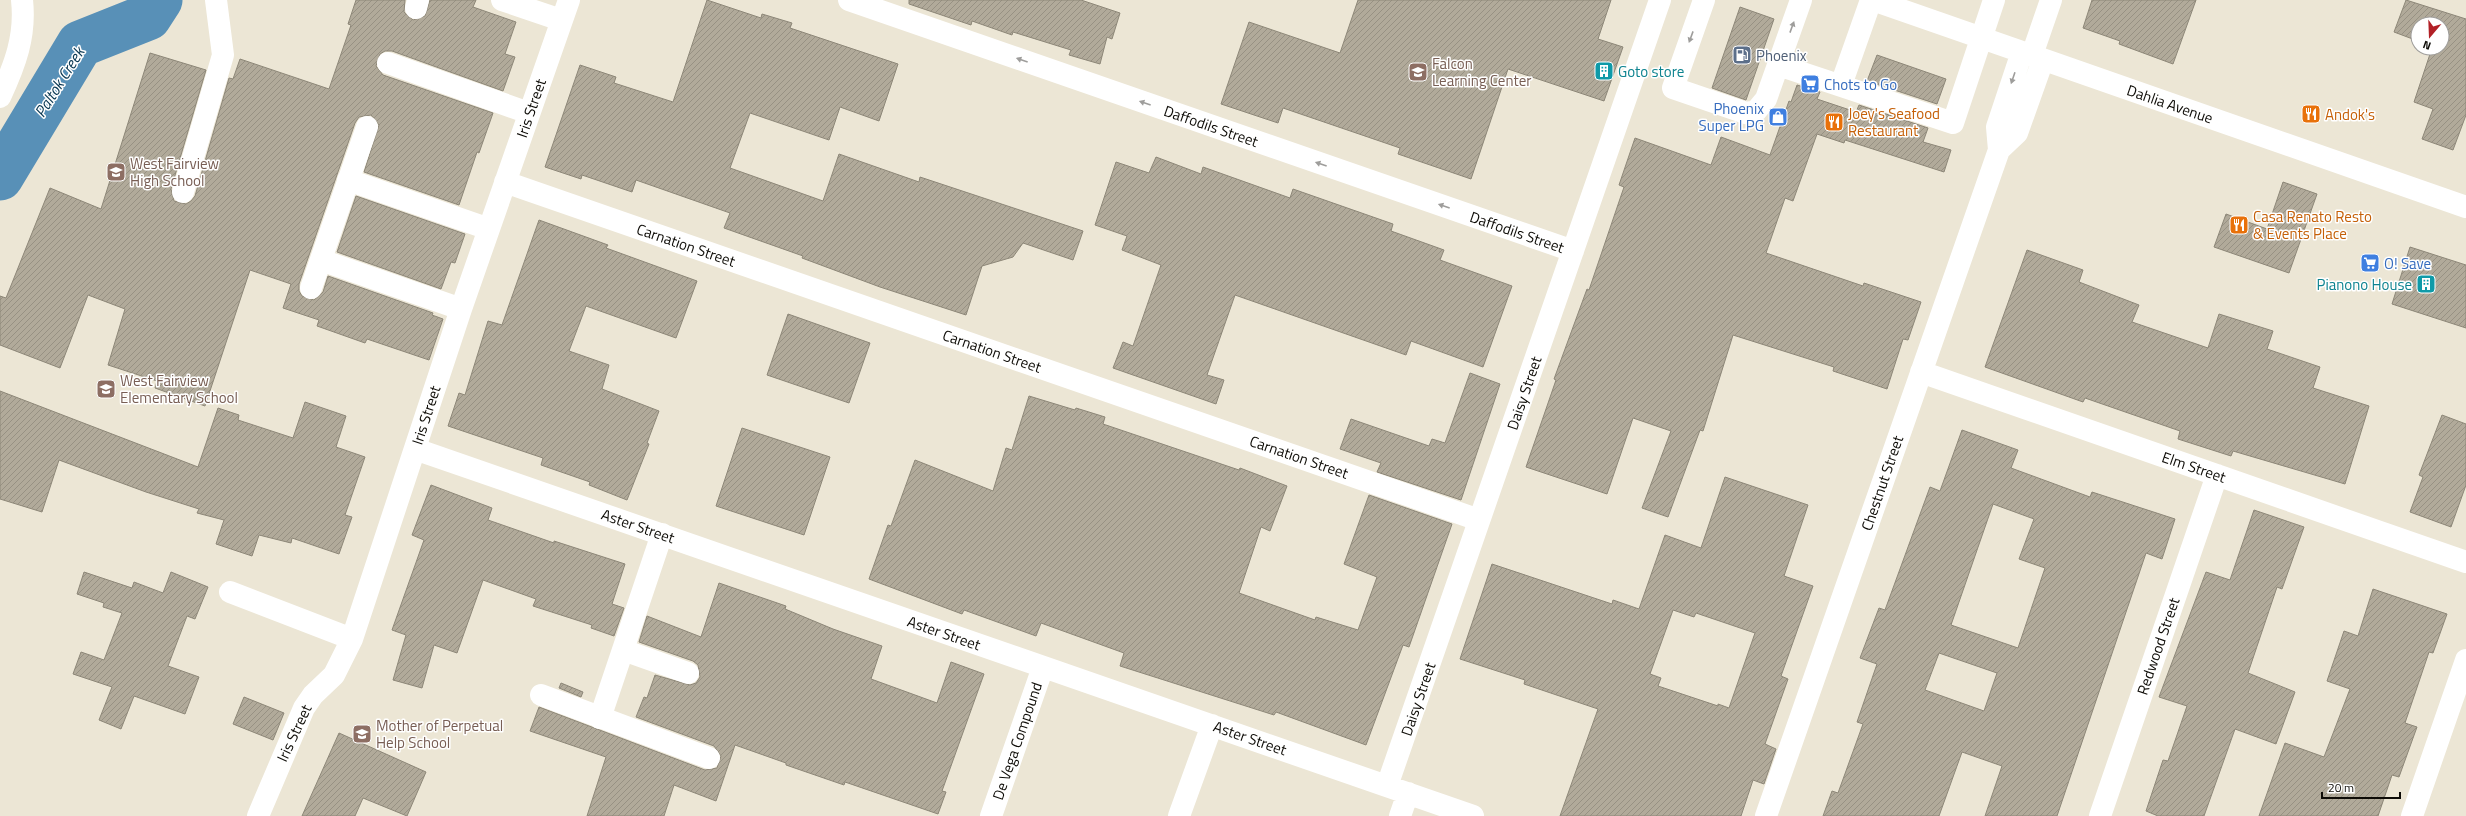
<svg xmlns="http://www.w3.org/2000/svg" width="2466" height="816" font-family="'Titillium Web',sans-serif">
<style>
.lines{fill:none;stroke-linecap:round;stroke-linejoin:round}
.river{stroke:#5890b7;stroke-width:47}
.building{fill:url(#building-hatch);stroke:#8d8778;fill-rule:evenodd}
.minor{stroke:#fff;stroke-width:22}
.oneway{fill:#9e9d9b}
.labels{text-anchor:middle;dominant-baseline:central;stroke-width:3;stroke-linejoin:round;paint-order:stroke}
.service-label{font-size:15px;fill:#4e5e75;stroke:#fff;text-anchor:start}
.education-label{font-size:15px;fill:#785e54;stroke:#fff;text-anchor:start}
.culture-label{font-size:15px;fill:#0d838f;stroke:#fff;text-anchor:start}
.shop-label{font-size:15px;fill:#366cbe;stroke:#fff;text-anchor:start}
.street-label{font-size:15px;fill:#0d0b06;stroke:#fff}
.food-label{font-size:15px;fill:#c56008;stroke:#fff;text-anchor:start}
.water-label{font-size:16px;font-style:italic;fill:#073651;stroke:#fff}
</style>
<defs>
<pattern id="building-hatch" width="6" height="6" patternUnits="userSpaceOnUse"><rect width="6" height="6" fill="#b1aa9a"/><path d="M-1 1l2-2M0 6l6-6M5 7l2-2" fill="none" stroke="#979183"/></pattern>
</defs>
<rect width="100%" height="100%" fill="#ece6d5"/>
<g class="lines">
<!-- river -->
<path class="river" d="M 0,177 L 80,44 L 148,17 L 159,0"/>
</g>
<!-- building -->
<path class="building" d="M 356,0 L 405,0 L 404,12 L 413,20 L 425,16 L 430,0 L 476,0 L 473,7 L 516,22 L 505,54 L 515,57 L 503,91 L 392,51 L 385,51 L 380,54 L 376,66 L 383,75 L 493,113 L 479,153 L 477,152 L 459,205 L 364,172 L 379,125 L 371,115 L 359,117 L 355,123 L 299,284 L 299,291 L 302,296 L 314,300 L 323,292 L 328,276 L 433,313 L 432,315 L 443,319 L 429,360 L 367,339 L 365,343 L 317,326 L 319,320 L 283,308 L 291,284 L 250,270 L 205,406 L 155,388 L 157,381 L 108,365 L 125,309 L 88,295 L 60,368 L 0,345 L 0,296 L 6,298 L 50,188 L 101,209 L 150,53 L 206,70 L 171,189 L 174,201 L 186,204 L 191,201 L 195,196 L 229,78 L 233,79 L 240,59 L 329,89 L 351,25 L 348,24 Z
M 707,0 L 761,18 L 762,14 L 792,23 L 790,28 L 898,64 L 879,121 L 840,107 L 829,140 L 750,113 L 730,168 L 823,201 L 839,154 L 919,182 L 920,177 L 1083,231 L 1073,260 L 1023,243 L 1013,257 L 982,266 L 966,315 L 880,287 L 802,258 L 803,256 L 724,228 L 730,213 L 636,180 L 632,192 L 582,175 L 581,179 L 545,167 L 580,65 L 616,77 L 614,83 L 673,102 Z
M 909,0 L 1081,0 L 1120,13 L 1112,39 L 1107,37 L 1100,64 L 1069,55 L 1071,50 L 1013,32 L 1012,35 L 972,21 L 971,25 L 909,4 Z
M 1358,0 L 1611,0 L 1598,39 L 1623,47 L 1604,101 L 1508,69 L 1471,179 L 1398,154 L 1400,148 L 1283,108 L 1278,123 L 1221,104 L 1249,22 L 1340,53 Z
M 2092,0 L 2196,0 L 2173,64 L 2119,44 L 2120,41 L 2083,28 Z
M 2406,0 L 2466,19 L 2466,115 L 2453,150 L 2422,139 L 2433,109 L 2414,102 L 2432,48 L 2442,48 L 2442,24 L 2418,24 L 2418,41 L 2394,32 Z
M 1740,7 L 1774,19 L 1746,100 L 1712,88 Z
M 1877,55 L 1946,79 L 1937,104 L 1867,81 Z
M 1797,85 L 1820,92 L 1817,99 L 1856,112 L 1859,105 L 1928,128 L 1923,142 L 1951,150 L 1944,172 L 1845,140 L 1844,143 L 1817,134 L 1793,201 L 1785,198 L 1766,253 L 1863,286 L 1864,283 L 1921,302 L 1908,340 L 1903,339 L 1887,389 L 1833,371 L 1834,367 L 1733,335 L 1703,431 L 1700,430 L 1668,517 L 1642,508 L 1671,431 L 1633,418 L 1607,494 L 1526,467 L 1556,380 L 1554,379 L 1587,289 L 1589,290 L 1624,187 L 1619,185 L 1635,138 L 1711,165 L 1721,137 L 1770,155 L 1789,101 L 1791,102 Z
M 1156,157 L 1201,174 L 1203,167 L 1290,198 L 1293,189 L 1393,224 L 1391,231 L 1444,250 L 1440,260 L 1512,286 L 1483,367 L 1411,341 L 1406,355 L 1235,295 L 1207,375 L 1224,380 L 1216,404 L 1113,368 L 1123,342 L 1133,346 L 1161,265 L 1122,250 L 1127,236 L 1095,225 L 1116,162 L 1149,173 Z
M 2283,182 L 2317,194 L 2289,273 L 2214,247 L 2226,214 L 2267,229 Z
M 356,196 L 465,234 L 455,263 L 451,262 L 441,289 L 337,252 Z
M 539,220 L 608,245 L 606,248 L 697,281 L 676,338 L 586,306 L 569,351 L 609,365 L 602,389 L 659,411 L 647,443 L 649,444 L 627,500 L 589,485 L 590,482 L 541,465 L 543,458 L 448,426 L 459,393 L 465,395 L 488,321 L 502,325 Z
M 2410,247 L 2466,265 L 2466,328 L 2392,304 Z
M 2027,250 L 2083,270 L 2079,282 L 2139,305 L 2132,322 L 2208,348 L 2219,314 L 2273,331 L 2267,349 L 2320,367 L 2313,388 L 2369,406 L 2345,484 L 2233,451 L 2231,456 L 2178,439 L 2180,431 L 2085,398 L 2083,402 L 1985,367 Z
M 788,314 L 870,343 L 849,403 L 767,375 Z
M 1470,373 L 1500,384 L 1461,500 L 1377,472 L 1381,463 L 1340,449 L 1351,419 L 1429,446 L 1432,439 L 1445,443 Z
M 0,391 L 198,467 L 218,408 L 239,415 L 238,420 L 293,438 L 305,402 L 346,416 L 336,447 L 365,457 L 345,515 L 352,517 L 339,554 L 292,538 L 291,543 L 259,535 L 252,556 L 216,544 L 224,520 L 197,513 L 199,509 L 146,492 L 59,460 L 42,512 L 0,499 Z
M 1029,396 L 1075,410 L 1076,408 L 1105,417 L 1103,424 L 1239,470 L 1240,468 L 1287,486 L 1270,531 L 1261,527 L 1239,593 L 1315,620 L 1316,617 L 1358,630 L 1377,577 L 1344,564 L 1369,495 L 1452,524 L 1409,647 L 1403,645 L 1366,745 L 1276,712 L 1274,715 L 1120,666 L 1124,653 L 1041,623 L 1036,636 L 964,610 L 962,614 L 869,579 L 888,525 L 891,526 L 915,460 L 993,491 L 1006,448 L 1012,450 Z
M 2442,415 L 2466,424 L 2466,485 L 2451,527 L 2410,512 L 2423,477 L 2419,475 Z
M 742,428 L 830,457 L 804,535 L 716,506 Z
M 1962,430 L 2018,450 L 2011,468 L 2090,497 L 2092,492 L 2175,519 L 2162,559 L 2146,553 L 2057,816 L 1985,816 L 2002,766 L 1962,752 L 1939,816 L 1823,816 L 1832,791 L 1838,793 L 1863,724 L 1857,722 L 1877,664 L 1860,658 L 1879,608 L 1885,610 L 1930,487 L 1940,491 ZM 1993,504 L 2034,519 L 2019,559 L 2045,568 L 2018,648 L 1951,625 ZM 1939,653 L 1997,673 L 1984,711 L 1925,690 Z
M 1725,477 L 1808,505 L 1784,576 L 1813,586 L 1781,676 L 1788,679 L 1765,744 L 1776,749 L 1764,784 L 1753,780 L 1741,816 L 1560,816 L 1598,709 L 1524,684 L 1525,680 L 1460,659 L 1492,564 L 1612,604 L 1613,600 L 1639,609 L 1665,535 L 1701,548 ZM 1673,610 L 1694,617 L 1696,613 L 1755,633 L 1729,708 L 1718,704 L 1718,706 L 1658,686 L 1661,678 L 1650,674 Z
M 431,485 L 492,508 L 488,520 L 554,543 L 554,541 L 625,564 L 612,604 L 624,608 L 614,636 L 591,628 L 592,625 L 533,606 L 536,599 L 483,580 L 457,653 L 434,645 L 422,688 L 393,680 L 406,635 L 392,630 L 424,540 L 412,535 Z
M 2254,510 L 2304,527 L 2282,589 L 2277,587 L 2248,673 L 2295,692 L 2276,744 L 2235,729 L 2204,816 L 2158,816 L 2146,811 L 2163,760 L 2168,761 L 2187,706 L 2159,697 L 2206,572 L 2230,580 Z
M 84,572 L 132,588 L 134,582 L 163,593 L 171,572 L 208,587 L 195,619 L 187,616 L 168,666 L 199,677 L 185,714 L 134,696 L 121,729 L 99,720 L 112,687 L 73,674 L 81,652 L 104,660 L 122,613 L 103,607 L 104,603 L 77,594 Z
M 719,583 L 786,606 L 785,609 L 833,629 L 882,646 L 871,679 L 937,703 L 951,662 L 984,674 L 942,791 L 946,792 L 938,814 L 845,782 L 844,785 L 786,765 L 786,763 L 735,745 L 716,801 L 674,785 L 664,816 L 587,816 L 606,757 L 530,731 L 539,707 L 705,770 L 717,768 L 721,756 L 714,746 L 636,717 L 644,697 L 647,698 L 655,675 L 690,685 L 696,683 L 700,677 L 698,665 L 693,661 L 639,642 L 647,616 L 701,637 Z
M 2373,589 L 2447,614 L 2433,653 L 2429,652 L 2405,723 L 2417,727 L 2399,777 L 2392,775 L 2378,816 L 2259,816 L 2285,743 L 2324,757 L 2350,689 L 2327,681 L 2344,631 L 2358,636 Z
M 561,683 L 583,692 L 581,697 L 559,688 Z
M 244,697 L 284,713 L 273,740 L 233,724 Z
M 339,733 L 426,772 L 407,816 L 363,798 L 355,816 L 302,816 Z"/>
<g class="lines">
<!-- minor -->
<path class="minor" d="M 502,0 L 561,20
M 849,0 L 1573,251
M 1704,0 L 1673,88 L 1746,113 L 1756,111 L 1766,99 L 1801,0
M 1873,0 L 2466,207
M 416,8 L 418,0
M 2032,55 L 2051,0
M 388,63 L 529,113
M 1778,65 L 1953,123 L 1994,0
M 1841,85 L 1871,0
M 0,97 C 15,65 26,36 22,0
M 1999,150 L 2017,133 L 2043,60
M 348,180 L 489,229
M 505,182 L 1479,520
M 183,192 L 223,55 L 216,0
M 321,260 L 461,309
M 311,288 L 367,127
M 1921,372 L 2466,562
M 415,449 L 1473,816
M 230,592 L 352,639
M 623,650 L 688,673
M 541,695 L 709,758
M 600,718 L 662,534
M 1387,786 L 1660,0
M 258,816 L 304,708 L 313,695 L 334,675 L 352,639 L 461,309 L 569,0
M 991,816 L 1043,667
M 1179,816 L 1212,725
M 1400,816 L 1408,793
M 1766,816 L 1999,150 L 1997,127 L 2022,52
M 2100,816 L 2217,475
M 2412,816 L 2466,660"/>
</g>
<!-- one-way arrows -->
<defs><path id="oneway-solid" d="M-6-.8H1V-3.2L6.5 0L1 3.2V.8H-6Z"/></defs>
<g class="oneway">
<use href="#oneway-solid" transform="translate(1792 27) rotate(-70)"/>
<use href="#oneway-solid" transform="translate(1691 37) rotate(110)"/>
<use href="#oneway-solid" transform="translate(1022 60) rotate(-161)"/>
<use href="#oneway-solid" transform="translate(2013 78) rotate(109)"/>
<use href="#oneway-solid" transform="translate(1145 103) rotate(-161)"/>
<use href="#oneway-solid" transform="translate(1321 164) rotate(-161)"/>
<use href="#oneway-solid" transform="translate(1444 206) rotate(-161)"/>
</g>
<!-- icons -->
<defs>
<g id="fuel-square" transform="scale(1)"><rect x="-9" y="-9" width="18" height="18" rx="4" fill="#5c6f8a" stroke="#fff"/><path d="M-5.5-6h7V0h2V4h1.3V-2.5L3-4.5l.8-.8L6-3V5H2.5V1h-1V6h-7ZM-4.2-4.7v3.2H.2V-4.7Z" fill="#fff"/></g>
<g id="building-square" transform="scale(1)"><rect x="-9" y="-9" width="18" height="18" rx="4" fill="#0f9aa8" stroke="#fff"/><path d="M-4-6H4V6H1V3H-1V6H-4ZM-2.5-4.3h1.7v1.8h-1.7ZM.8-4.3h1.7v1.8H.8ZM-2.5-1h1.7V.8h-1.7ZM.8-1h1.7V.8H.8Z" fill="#fff"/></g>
<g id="school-square" transform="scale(1)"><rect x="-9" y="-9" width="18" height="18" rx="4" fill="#8d6e63" stroke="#fff"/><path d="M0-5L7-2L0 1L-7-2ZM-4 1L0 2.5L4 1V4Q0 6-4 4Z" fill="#fff"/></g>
<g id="supermarket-square" transform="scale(1)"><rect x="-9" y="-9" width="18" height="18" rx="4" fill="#3f7fe0" stroke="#fff"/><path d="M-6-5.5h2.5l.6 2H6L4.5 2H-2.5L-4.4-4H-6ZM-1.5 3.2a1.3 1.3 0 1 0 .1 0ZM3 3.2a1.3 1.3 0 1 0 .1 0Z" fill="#fff"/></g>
<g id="restaurant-square" transform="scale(1)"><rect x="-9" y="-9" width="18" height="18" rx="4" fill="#e8710a" stroke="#fff"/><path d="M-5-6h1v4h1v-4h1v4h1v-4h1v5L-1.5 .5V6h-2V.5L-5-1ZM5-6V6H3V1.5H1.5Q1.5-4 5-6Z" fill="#fff"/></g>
<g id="shop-square" transform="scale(1)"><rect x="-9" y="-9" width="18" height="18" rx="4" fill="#3f7fe0" stroke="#fff"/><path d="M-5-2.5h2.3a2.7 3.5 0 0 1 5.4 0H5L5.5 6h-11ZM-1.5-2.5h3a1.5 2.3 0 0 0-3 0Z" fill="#fff"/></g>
</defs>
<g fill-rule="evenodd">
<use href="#fuel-square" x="1742" y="55"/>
<use href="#building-square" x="1604" y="71"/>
<use href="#school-square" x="1418" y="72"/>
<use href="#supermarket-square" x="1810" y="84"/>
<use href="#restaurant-square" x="2311" y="114"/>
<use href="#shop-square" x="1778" y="117"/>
<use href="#restaurant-square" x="1834" y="122"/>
<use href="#school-square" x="116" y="172"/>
<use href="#restaurant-square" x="2239" y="225"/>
<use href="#supermarket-square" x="2370" y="263"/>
<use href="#building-square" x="2426" y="284"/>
<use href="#school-square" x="106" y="389"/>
<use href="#school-square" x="362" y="734"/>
</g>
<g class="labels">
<!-- service labels -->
<g class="service-label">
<text x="1756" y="55">Phoenix</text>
</g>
<!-- education labels -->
<g class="education-label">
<text x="1432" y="63">Falcon<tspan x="1432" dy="17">Learning Center</tspan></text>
<text x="130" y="163">West Fairview<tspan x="130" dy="17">High School</tspan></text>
<text x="120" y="380">West Fairview<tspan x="120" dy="17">Elementary School</tspan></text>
<text x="376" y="725">Mother of Perpetual<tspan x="376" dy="17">Help School</tspan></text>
</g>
<!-- culture labels -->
<g class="culture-label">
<text x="1618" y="71">Goto store</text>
<text x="2412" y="284" text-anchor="end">Pianono House</text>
</g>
<!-- shop labels -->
<g class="shop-label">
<text x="1824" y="84">Chots to Go</text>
<text x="1764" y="108" text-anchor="end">Phoenix<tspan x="1764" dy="17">Super LPG</tspan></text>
<text x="2384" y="263">O! Save</text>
</g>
<!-- street labels -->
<g class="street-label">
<text transform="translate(2170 104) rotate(19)">Dahlia Avenue</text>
<text transform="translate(531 108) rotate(-71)">Iris Street</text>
<text transform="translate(1211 126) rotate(19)">Daffodils Street</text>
<text transform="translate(1517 232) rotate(19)">Daffodils Street</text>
<text transform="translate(686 245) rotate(19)">Carnation Street</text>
<text transform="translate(992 351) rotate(19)">Carnation Street</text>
<text transform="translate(1524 393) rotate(-71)">Daisy Street</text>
<text transform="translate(426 415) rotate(-72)">Iris Street</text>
<text transform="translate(1299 457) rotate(19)">Carnation Street</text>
<text transform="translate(2194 467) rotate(19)">Elm Street</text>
<text transform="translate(1882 483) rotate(-71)">Chestnut Street</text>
<text transform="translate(638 526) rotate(19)">Aster Street</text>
<text transform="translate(944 633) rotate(19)">Aster Street</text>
<text transform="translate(2158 646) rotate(-71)">Redwood Street</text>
<text transform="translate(1418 699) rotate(-71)">Daisy Street</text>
<text transform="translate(294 733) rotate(-65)">Iris Street</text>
<text transform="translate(1250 738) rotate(19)">Aster Street</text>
<text transform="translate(1017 741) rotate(-71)">De Vega Compound</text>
</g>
<!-- food labels -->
<g class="food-label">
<text x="1848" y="113">Joey's Seafood<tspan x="1848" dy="17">Restaurant</tspan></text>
<text x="2325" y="114">Andok's</text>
<text x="2253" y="216">Casa Renato Resto<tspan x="2253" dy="17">&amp; Events Place</tspan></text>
</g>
<!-- water labels -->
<g class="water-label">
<text transform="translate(59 82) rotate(-58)">Paltok Creek</text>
</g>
</g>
<!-- north arrow -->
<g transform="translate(2430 36) rotate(199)"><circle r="19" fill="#ffffff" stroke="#9e9d9b"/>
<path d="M0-3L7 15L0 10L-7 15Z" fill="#b22026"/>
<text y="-6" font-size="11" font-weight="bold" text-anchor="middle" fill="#0d0b06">N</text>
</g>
<!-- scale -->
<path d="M2322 792v6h78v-6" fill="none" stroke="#0d0b06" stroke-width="2"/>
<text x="2328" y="792" font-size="12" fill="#0d0b06" stroke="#ffffff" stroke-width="3" paint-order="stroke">20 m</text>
</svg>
